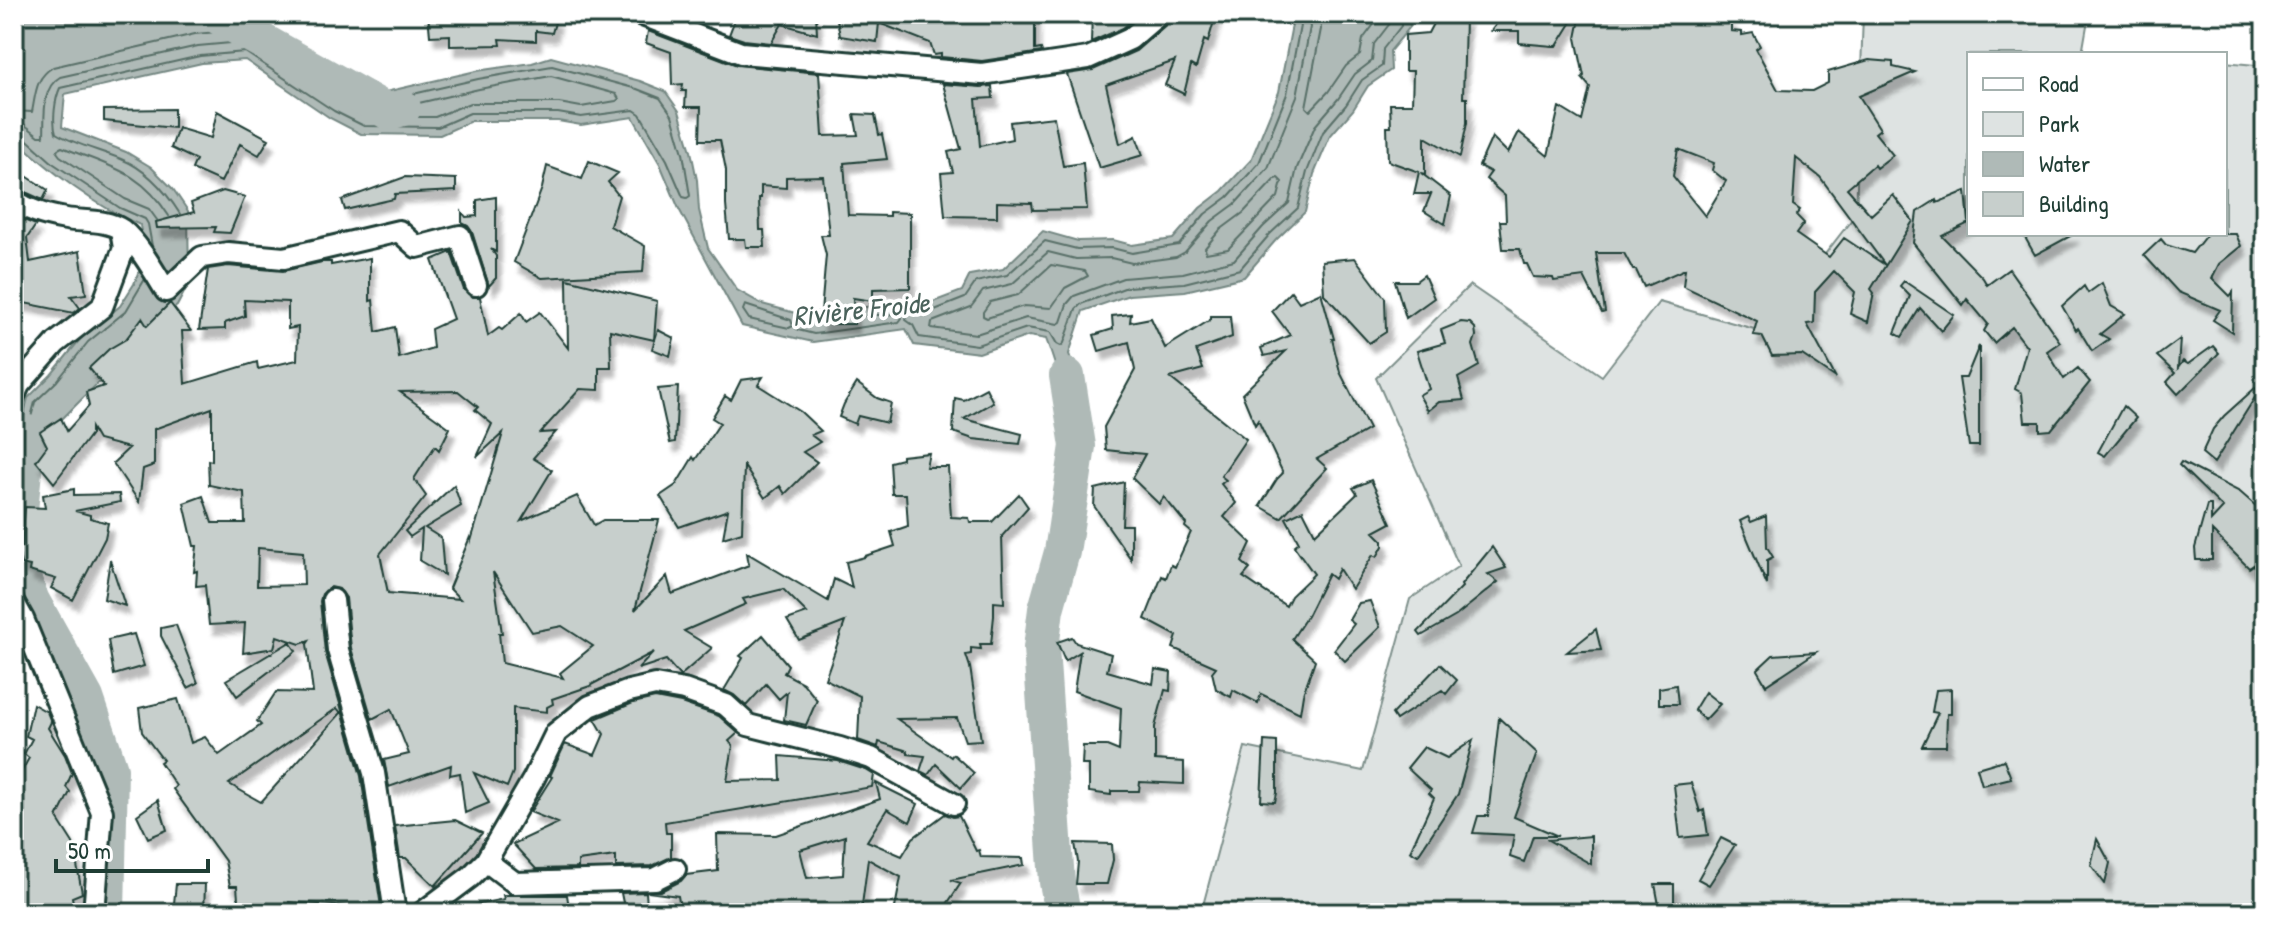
<svg xmlns="http://www.w3.org/2000/svg" width="2279" height="927" font-family="'Patrick Hand',sans-serif">
<style>
.green{fill:#dee3e2;stroke:#7e908b;stroke-width:2}
.water{fill:#afbab7;stroke:#758883;stroke-width:2}
.lines{fill:none;stroke-linecap:round;stroke-linejoin:round}
.shore{stroke:#596f68;stroke-width:2}
.river{stroke:#afbab7;stroke-width:36}
.building{fill:#c7cfcc;stroke:#1f3d34;stroke-width:2;fill-rule:evenodd;filter:url(#shadow)}
.street-casing{stroke:#1f3d34;stroke-width:26}
.street{stroke:#fff;stroke-width:20}
.labels{text-anchor:middle;dominant-baseline:central;stroke-width:7;stroke-linejoin:round;paint-order:stroke}
.water-label{font-size:28px;font-style:italic;fill:#4a625b;stroke:#fff}
</style>
<defs>
<filter id="shadow"><feDropShadow dx="5" dy="9" stdDeviation="2" flood-color="#0004"/></filter>
</defs>
<rect width="100%" height="100%" fill="#fff"/>
<filter id="ink" filterUnits="userSpaceOnUse"><feTurbulence type="fractalNoise" baseFrequency=".0125" numOctaves="2"/><feDisplacementMap in="SourceGraphic" scale="16" xChannelSelector="R" yChannelSelector="G"/><feConvolveMatrix kernelMatrix="1 2 1 2 8 2 1 2 1" color-interpolation-filters="sRGB"/></filter>
<g filter="url(#ink)">
<!-- green -->
<path class="green" d="M 1863,14 L 2089,14 L 2082,54 L 1969,54 L 1969,234 L 2225,234 L 2225,62 L 2265,66 L 2265,913 L 1384,913 L 1375,906 L 1344,913 L 1201,913 L 1245,747 L 1363,771 L 1410,599 L 1459,566 L 1376,378 L 1470,285 L 1602,376 L 1659,302 L 1765,332 L 1856,214 Z"/>
<!-- water -->
<path class="water" d="M 14,14 L 246,14 L 347,96 L 381,93 L 476,71 L 532,63 L 551,57 L 640,81 L 665,91 L 679,111 L 691,151 L 697,180 L 699,210 L 708,248 L 737,290 L 762,304 L 799,314 L 874,306 L 925,305 L 962,291 L 970,275 L 1003,269 L 1043,231 L 1078,241 L 1113,240 L 1132,245 L 1173,239 L 1200,208 L 1222,191 L 1251,160 L 1279,92 L 1292,25 L 1288,14 L 1409,14 L 1410,27 L 1390,51 L 1391,70 L 1368,86 L 1353,110 L 1330,136 L 1314,174 L 1305,212 L 1276,240 L 1244,277 L 1185,291 L 1129,295 L 1083,311 L 1069,354 L 1079,381 L 1075,423 C 1063,396 1057,367 1046,339 L 1029,336 L 979,353 L 914,345 L 906,329 L 813,342 L 742,326 L 679,209 L 660,164 L 633,117 L 581,125 L 558,121 L 471,121 L 440,135 L 361,134 L 330,118 L 245,60 L 202,63 L 65,94 L 62,127 L 126,152 L 151,167 L 173,189 L 188,211 L 189,283 L 177,306 L 156,320 L 111,370 L 62,419 L 37,454 L 27,481 L 14,480 L 14,452 L 28,398 L 51,375 L 82,337 L 120,306 L 134,284 L 145,257 L 140,225 C 93,205 52,172 14,138 L 16,111 L 14,109 Z"/>
<g class="lines">
<!-- shore -->
<path class="shore" d="M 1296,14 L 1300,26 L 1287,94 L 1259,163 L 1228,197 L 1205,214 L 1179,245 L 1132,253 L 1112,248 L 1077,249 L 1045,241 L 1007,275 L 976,282 L 965,298 L 927,313 L 907,314 L 906,320 L 913,325 L 919,337 L 977,345 L 1027,328 L 1050,332 L 1057,344 L 1061,346 L 1064,343 L 1076,309 L 1081,304 L 1127,287 L 1184,283 L 1240,269 L 1270,234 L 1298,208 L 1307,172 L 1323,132 L 1346,105 L 1362,80 L 1382,66 L 1383,49 L 1401,26 L 1401,14
M 1307,14 L 1310,27 L 1297,96 L 1268,168 L 1235,204 L 1212,221 L 1185,252 L 1176,257 L 1132,263 L 1111,258 L 1076,259 L 1048,252 L 1012,284 L 983,291 L 971,307 L 932,322 L 931,328 L 976,334 L 1026,318 L 1058,324 L 1061,322 L 1067,304 L 1074,296 L 1123,278 L 1183,273 L 1234,260 L 1263,227 L 1289,203 L 1297,168 L 1315,126 L 1338,99 L 1355,74 L 1372,61 L 1374,44 L 1391,22 L 1391,14
M 1320,14 L 1321,29 L 1306,107 L 1310,111 L 1328,92 L 1346,66 L 1360,55 L 1363,39 L 1378,19 L 1379,14
M 551,76 L 616,94 L 619,99 L 616,101 L 581,107 L 559,103 L 470,103 L 435,117 L 394,117 L 390,114 L 393,109 L 479,89 Z
M 14,111 L 32,112 C 36,93 35,78 53,67 L 195,34 L 218,32 L 221,28 L 219,14
M 14,123 L 25,125 L 39,136 L 44,136 C 45,117 41,88 60,77 L 198,46 L 242,42 L 244,37 L 234,26 L 231,14
M 14,133 L 21,134 L 54,164 L 120,208 L 145,219 L 148,224 L 152,246
M 1278,178 L 1282,182 L 1278,197 L 1228,249 L 1206,253 L 1205,248 L 1220,230 L 1243,213 L 1275,179 Z
M 180,214 C 165,190 146,169 121,159 C 99,150 76,145 56,133 C 52,121 55,99 60,88 L 200,56 L 245,52 L 334,111 L 364,126 L 438,127 L 470,113 L 558,113 L 581,117 L 634,110 L 640,114 L 667,160 L 683,197 L 687,198 L 690,196 L 683,153 L 672,115 L 660,98 L 637,89 L 552,66 L 478,79 L 383,101 L 346,104 L 318,84 L 245,24 L 241,14
M 157,220 L 149,209 L 125,199 L 60,156 L 57,152 L 58,149 L 62,147 C 110,167 140,170 169,216
M 1051,265 L 1085,271 L 1088,276 L 1065,288 L 1051,308 L 1024,306 L 987,318 L 983,316 L 983,312 L 990,302 L 1018,295 Z
M 745,305 L 791,320 L 793,326 L 789,328 L 749,319 L 743,310 Z
M 818,320 L 798,323 L 795,327 L 798,330 L 814,334 L 899,322 L 902,318 L 898,314 L 856,316
M 14,446 L 21,445 L 25,441 L 35,402 L 57,381 L 88,342 L 126,311 L 145,279"/>
<!-- river -->
<path class="river" d="M 214,14 L 389,112 L 403,108
M 28,433 L 15,558 L 32,601 L 86,698 L 110,769 L 107,913
M 1063,913 L 1057,882 L 1041,648 L 1046,609 L 1062,552 L 1078,446 L 1067,376"/>
</g>
<!-- building -->
<path class="building" d="M 428,14 L 541,14 L 556,19 L 552,33 L 536,31 L 536,41 L 500,39 L 501,45 L 450,46 L 450,35 L 430,36 Z
M 737,14 L 816,14 L 817,34 L 782,24 L 771,43 L 744,40 L 729,35 Z
M 836,14 L 1035,14 L 1035,50 L 1041,49 L 1042,52 L 982,61 L 941,57 L 941,54 L 934,55 L 930,43 L 879,23 L 877,42 L 840,36 Z
M 1092,14 L 1139,14 L 1123,28 L 1091,42 Z
M 1172,14 L 1216,14 L 1208,42 L 1204,40 L 1196,68 L 1191,65 L 1184,94 L 1165,85 L 1175,61 L 1106,85 L 1120,144 L 1136,136 L 1143,155 L 1099,168 L 1067,74 L 1093,70 L 1136,51 L 1167,24 Z
M 1438,14 L 1455,14 L 1456,17 L 1465,18 L 1463,98 L 1467,98 L 1467,123 L 1460,157 L 1425,137 L 1425,174 L 1421,173 L 1451,196 L 1445,224 L 1424,211 L 1431,194 L 1414,194 L 1419,172 L 1388,161 L 1387,127 L 1391,127 L 1390,104 L 1412,104 L 1413,71 L 1405,71 L 1405,35 L 1428,33 Z
M 1504,14 L 1524,15 L 1575,17 L 1557,46 L 1553,46 L 1519,43 L 1519,31 L 1491,31 Z
M 1581,14 L 1722,14 L 1721,18 L 1731,20 L 1731,31 L 1742,32 L 1742,35 L 1753,33 L 1760,46 L 1756,49 L 1778,90 L 1812,91 L 1828,83 L 1828,72 L 1869,60 L 1893,62 L 1893,67 L 1915,72 L 1859,96 L 1880,129 L 1875,133 L 1893,155 L 1876,168 L 1874,165 L 1847,188 L 1871,215 L 1893,195 L 1913,221 L 1871,289 L 1874,293 L 1868,322 L 1850,314 L 1855,292 L 1834,271 L 1815,292 L 1814,323 L 1807,324 L 1836,378 L 1802,355 L 1772,356 L 1762,336 L 1753,335 L 1757,321 L 1683,286 L 1685,269 L 1644,287 L 1636,270 L 1633,270 L 1624,253 L 1596,253 L 1605,312 L 1602,313 L 1584,277 L 1554,281 L 1553,278 L 1533,277 L 1527,264 L 1524,264 L 1520,249 L 1503,249 L 1500,221 L 1506,221 L 1505,196 L 1486,179 L 1491,172 L 1479,166 L 1492,137 L 1508,153 L 1519,132 L 1548,156 L 1559,107 L 1582,121 L 1590,87 L 1582,78 L 1584,76 L 1576,38 ZM 1678,149 L 1714,163 L 1712,170 L 1726,181 L 1705,216 L 1673,176 ZM 1796,158 L 1820,177 L 1885,265 L 1844,238 L 1829,257 L 1796,234 L 1804,223 L 1796,215 L 1800,210 L 1793,205 Z
M 648,31 L 737,65 L 819,73 L 823,136 L 858,135 L 854,114 L 875,115 L 879,135 L 882,134 L 887,159 L 844,163 L 848,215 L 889,216 L 889,212 L 910,213 L 910,288 L 873,289 L 873,301 L 853,298 L 854,324 L 820,324 L 826,255 L 821,235 L 829,235 L 823,176 L 786,177 L 786,188 L 761,186 L 761,198 L 759,198 L 760,230 L 764,230 L 765,247 L 746,247 L 745,239 L 729,239 L 726,205 L 726,170 L 720,140 L 700,140 L 701,107 L 685,107 L 686,91 L 682,91 L 683,84 L 672,85 L 671,52 L 646,43 Z
M 943,84 L 981,87 L 992,86 L 993,98 L 976,99 L 980,146 L 1012,139 L 1010,122 L 1054,117 L 1063,166 L 1083,163 L 1087,209 L 1033,210 L 1032,203 L 997,202 L 997,217 L 945,216 L 941,173 L 953,172 L 948,152 L 961,149 Z
M 174,109 L 174,128 L 104,121 L 104,110 Z
M 217,111 L 269,139 L 259,155 L 240,144 L 221,182 L 192,169 L 196,160 L 171,148 L 178,128 L 211,138 Z
M 589,161 L 618,173 L 608,182 L 619,196 L 610,226 L 645,246 L 643,272 L 542,278 L 514,262 L 542,188 L 547,166 L 582,179 Z
M 14,168 L 48,190 L 43,200 L 14,187 Z
M 405,177 L 456,179 L 456,191 L 395,194 L 394,199 L 345,210 L 342,200 Z
M 223,191 L 245,197 L 230,233 L 214,232 L 216,227 L 157,228 L 156,222 L 194,212 L 191,203 Z
M 1966,191 L 1969,223 L 1942,236 L 1983,278 L 1987,285 L 2009,269 L 2060,342 L 2047,351 L 2064,379 L 2078,368 L 2090,382 L 2051,430 L 2040,431 L 2040,422 L 2025,422 L 2022,393 L 2015,389 L 2027,347 L 2012,327 L 1994,343 L 1984,331 L 1988,324 L 1967,299 L 1963,305 L 1913,243 L 1917,212 L 1936,200 L 1937,203 Z
M 496,197 L 496,252 L 491,249 L 496,256 L 496,278 L 489,286 L 472,232 L 468,226 L 462,223 L 462,212 L 466,217 L 477,216 L 477,200 Z
M 14,216 L 36,225 L 27,238 L 30,262 L 80,251 L 86,294 L 71,296 L 80,308 L 74,313 L 14,301 Z
M 2023,234 L 2074,234 L 2035,255 Z
M 2207,234 L 2236,234 L 2241,246 L 2219,264 L 2212,278 L 2230,296 L 2233,292 L 2232,332 L 2213,320 L 2220,310 L 2178,292 L 2144,255 L 2161,239 L 2166,245 L 2192,253 Z
M 451,252 L 464,290 L 473,297 L 480,297 L 488,336 L 499,328 L 502,330 L 521,313 L 526,322 L 540,312 L 568,348 L 567,279 L 657,301 L 654,340 L 610,330 L 611,367 L 599,367 L 599,390 L 580,389 L 540,433 L 556,432 L 533,458 L 552,470 L 521,521 L 577,496 L 594,525 L 603,520 L 659,520 L 635,610 L 667,576 L 672,594 L 749,565 L 747,553 L 828,601 L 834,579 L 852,588 L 846,562 L 865,557 L 865,556 L 895,546 L 891,532 L 908,526 L 906,494 L 892,494 L 890,462 L 902,459 L 902,456 L 929,453 L 926,467 L 948,467 L 951,517 L 969,518 L 970,522 L 992,522 L 1019,494 L 1028,507 L 1002,536 L 1004,603 L 994,602 L 994,616 L 991,644 L 980,644 L 981,649 L 971,648 L 971,654 L 966,655 L 970,667 L 981,740 L 965,741 L 957,718 L 897,719 L 951,757 L 953,754 L 974,773 L 961,788 L 936,764 L 928,775 L 920,771 L 925,756 L 908,754 L 908,751 L 879,742 L 878,747 L 858,740 L 860,696 L 825,679 L 845,622 L 799,640 L 787,620 L 807,613 L 783,589 L 743,599 L 746,604 L 684,631 L 712,648 L 680,676 L 666,660 L 638,669 L 654,652 L 591,685 L 593,685 L 552,699 L 553,704 L 547,707 L 547,712 L 513,708 L 513,772 L 507,787 L 474,773 L 489,803 L 465,813 L 460,773 L 450,775 L 451,765 L 389,787 L 384,760 L 409,754 L 391,709 L 372,719 L 351,648 L 346,598 L 339,589 L 331,587 L 322,594 L 320,601 L 325,652 L 361,776 L 382,913 L 363,913 L 362,907 L 289,902 L 290,913 L 239,913 L 237,886 L 230,886 L 225,861 L 173,789 L 176,786 L 160,762 L 163,760 L 142,732 L 139,708 L 178,699 L 191,743 L 205,737 L 219,755 L 261,725 L 257,721 L 276,692 L 313,693 L 307,644 L 309,641 L 300,644 L 277,636 L 274,648 L 243,653 L 245,623 L 209,625 L 205,585 L 196,586 L 197,571 L 194,572 L 197,546 L 194,546 L 184,503 L 203,496 L 212,523 L 245,523 L 244,492 L 209,485 L 208,460 L 212,461 L 212,408 L 154,429 L 154,465 L 143,469 L 139,502 L 113,463 L 129,448 L 98,440 L 91,428 L 91,434 L 54,483 L 36,461 L 47,446 L 40,432 L 61,418 L 67,431 L 89,406 L 86,392 L 104,386 L 89,368 L 109,349 L 126,339 L 142,318 L 147,326 L 170,303 L 191,331 L 182,331 L 185,384 L 257,362 L 258,369 L 297,360 L 298,327 L 288,329 L 288,302 L 244,300 L 245,316 L 225,323 L 225,329 L 199,330 L 208,269 L 228,266 L 283,271 L 322,262 L 331,262 L 331,265 L 370,258 L 370,301 L 373,300 L 376,332 L 395,327 L 399,358 L 433,348 L 431,329 L 453,319 L 432,260 ZM 458,391 L 478,407 L 475,410 L 492,424 L 477,457 L 503,433 L 471,541 L 470,537 L 449,588 L 460,599 L 388,593 L 380,554 L 426,496 L 414,479 L 435,446 L 439,450 L 450,428 L 400,392 ZM 258,548 L 303,552 L 304,585 L 257,586 ZM 493,572 L 532,632 L 562,626 L 593,646 L 560,673 L 563,678 L 502,663 L 499,633 L 502,633 ZM 337,708 L 341,713 L 261,802 L 229,784 Z
M 1355,258 L 1385,298 L 1386,332 L 1369,343 L 1324,294 L 1322,261 Z
M 1424,275 L 1434,298 L 1406,318 L 1395,281 L 1416,281 Z
M 1904,281 L 1954,315 L 1941,331 L 1920,308 L 1902,337 L 1895,333 L 1910,296 L 1900,286 Z
M 2102,283 L 2111,306 L 2125,314 L 2100,334 L 2109,339 L 2092,351 L 2078,328 L 2076,330 L 2062,306 L 2084,286 L 2088,293 Z
M 1291,291 L 1299,302 L 1321,292 L 1334,339 L 1332,339 L 1340,372 L 1369,429 L 1317,459 L 1327,468 L 1281,518 L 1260,506 L 1277,479 L 1283,473 L 1258,420 L 1255,425 L 1242,394 L 1286,351 L 1264,356 L 1261,348 L 1290,335 L 1272,311 Z
M 1131,314 L 1130,322 L 1151,318 L 1165,348 L 1210,320 L 1210,316 L 1230,316 L 1232,337 L 1196,350 L 1203,369 L 1170,378 L 1246,439 L 1221,476 L 1226,480 L 1221,484 L 1236,503 L 1224,517 L 1251,543 L 1242,562 L 1250,569 L 1243,577 L 1286,606 L 1291,596 L 1314,574 L 1294,546 L 1299,542 L 1286,518 L 1303,510 L 1315,534 L 1357,494 L 1353,488 L 1371,480 L 1391,523 L 1374,532 L 1383,541 L 1383,546 L 1377,557 L 1373,555 L 1352,589 L 1339,569 L 1334,579 L 1328,574 L 1307,616 L 1292,639 L 1315,660 L 1303,694 L 1300,713 L 1261,694 L 1258,703 L 1233,690 L 1231,697 L 1216,689 L 1212,672 L 1216,667 L 1173,648 L 1177,636 L 1145,619 L 1162,576 L 1166,578 L 1171,565 L 1175,567 L 1191,532 L 1185,527 L 1186,524 L 1164,497 L 1159,504 L 1132,478 L 1145,454 L 1106,450 L 1104,427 L 1135,370 L 1129,342 L 1099,351 L 1094,335 L 1113,329 L 1112,316 Z
M 1461,322 L 1470,323 L 1475,328 L 1476,336 L 1473,345 L 1479,366 L 1458,378 L 1464,400 L 1439,402 L 1428,411 L 1419,395 L 1429,389 L 1417,351 L 1445,343 L 1441,330 Z
M 658,330 L 674,338 L 670,356 L 652,349 Z
M 2180,339 L 2178,368 L 2183,361 L 2188,364 L 2213,346 L 2219,353 L 2178,394 L 2167,382 L 2175,373 L 2157,356 Z
M 1979,346 L 1979,446 L 1969,446 L 1959,378 L 1966,378 Z
M 763,377 L 758,385 L 801,412 L 821,431 L 811,435 L 820,442 L 803,452 L 817,462 L 785,494 L 780,486 L 765,498 L 744,466 L 742,532 L 723,538 L 728,510 L 679,527 L 660,496 L 676,485 L 693,457 L 695,460 L 720,423 L 712,418 L 725,396 L 731,400 L 741,380 Z
M 857,383 L 877,398 L 891,403 L 887,423 L 858,416 L 855,424 L 839,417 L 844,404 Z
M 678,387 L 675,442 L 670,443 L 658,389 Z
M 986,388 L 993,402 L 964,419 L 1022,434 L 1020,444 L 973,439 L 953,432 L 955,398 L 964,400 Z
M 2255,388 L 2259,391 L 2214,463 L 2202,453 L 2213,429 L 2224,416 Z
M 2123,406 L 2136,418 L 2105,456 L 2098,452 Z
M 2181,462 L 2240,492 L 2265,514 L 2265,557 L 2249,568 L 2212,531 L 2212,560 L 2196,560 L 2195,548 L 2207,505 L 2211,505 L 2211,521 L 2223,508 L 2179,465 Z
M 1124,482 L 1122,525 L 1131,525 L 1131,559 L 1094,506 L 1095,489 Z
M 454,485 L 461,506 L 425,528 L 441,538 L 444,575 L 420,561 L 422,529 L 410,537 L 405,531 Z
M 74,489 L 74,495 L 119,494 L 120,502 L 75,511 L 90,515 L 90,518 L 108,523 L 105,538 L 73,600 L 51,588 L 56,579 L 29,571 L 30,566 L 21,564 L 18,548 L 22,547 L 25,507 L 45,508 L 43,495 Z
M 1766,516 L 1767,547 L 1773,557 L 1767,560 L 1767,585 L 1740,521 L 1748,517 L 1751,522 Z
M 1492,547 L 1506,568 L 1488,574 L 1498,582 L 1456,616 L 1421,636 L 1418,632 L 1462,587 L 1461,585 Z
M 110,560 L 125,606 L 104,599 Z
M 1370,601 L 1380,627 L 1345,661 L 1334,650 L 1354,624 L 1349,620 L 1359,603 Z
M 176,625 L 198,683 L 188,688 L 161,636 L 161,628 Z
M 1596,629 L 1601,650 L 1567,652 Z
M 134,634 L 144,666 L 114,675 L 108,640 Z
M 763,635 L 788,665 L 784,673 L 803,683 L 817,700 L 806,725 L 784,720 L 787,692 L 779,699 L 766,684 L 746,706 L 734,695 L 724,690 L 743,658 L 740,656 Z
M 1072,637 L 1076,643 L 1111,654 L 1107,671 L 1153,684 L 1155,669 L 1171,672 L 1170,691 L 1165,690 L 1155,727 L 1155,760 L 1184,762 L 1184,784 L 1140,782 L 1139,791 L 1111,791 L 1111,795 L 1089,792 L 1089,765 L 1082,765 L 1083,746 L 1107,746 L 1119,751 L 1121,708 L 1074,691 L 1080,652 L 1065,661 L 1057,642 Z
M 290,642 L 296,651 L 237,696 L 226,680 Z
M 1816,652 L 1766,685 L 1757,670 L 1773,655 Z
M 1440,664 L 1457,680 L 1446,694 L 1442,690 L 1396,720 L 1392,714 Z
M 1676,685 L 1678,704 L 1659,704 L 1659,688 Z
M 1951,689 L 1951,714 L 1947,714 L 1946,746 L 1922,746 L 1938,713 L 1932,712 L 1936,690 Z
M 1705,692 L 1720,704 L 1705,720 L 1694,710 Z
M 655,698 L 681,703 L 719,716 L 738,733 L 729,741 L 733,746 L 727,781 L 781,780 L 780,756 L 838,761 L 866,770 L 874,775 L 872,787 L 665,822 L 666,833 L 671,833 L 671,857 L 652,866 L 616,867 L 616,856 L 578,861 L 578,868 L 536,869 L 513,844 L 558,823 L 530,812 L 552,777 L 550,776 L 565,744 L 595,755 L 604,734 L 595,719 L 633,703 Z
M 33,704 L 47,712 L 51,722 L 48,728 L 65,755 L 72,773 L 66,787 L 70,792 L 57,818 L 73,843 L 82,893 L 72,897 L 75,913 L 14,913 L 14,785 L 29,758 L 24,754 L 32,739 L 26,736 Z
M 1499,718 L 1537,753 L 1514,817 L 1558,836 L 1533,836 L 1524,862 L 1510,857 L 1514,835 L 1473,833 L 1478,816 L 1488,816 Z
M 1473,740 L 1458,794 L 1418,855 L 1410,851 L 1434,798 L 1429,793 L 1431,790 L 1407,768 L 1424,747 L 1447,758 Z
M 1264,741 L 1277,742 L 1277,793 L 1275,802 L 1261,801 Z
M 2004,760 L 2011,778 L 1982,785 L 1977,768 Z
M 876,783 L 918,804 L 910,822 L 887,809 L 867,841 L 902,856 L 913,838 L 945,814 L 953,817 L 959,816 L 976,851 L 979,850 L 981,857 L 1023,858 L 1024,865 L 951,880 L 961,883 L 941,913 L 894,913 L 901,877 L 868,859 L 861,913 L 681,913 L 678,896 L 648,892 L 661,891 L 681,881 L 686,875 L 718,871 L 717,834 L 776,835 L 880,799 ZM 845,836 L 843,875 L 807,878 L 800,850 Z
M 1691,783 L 1700,812 L 1704,810 L 1708,835 L 1680,838 L 1674,785 Z
M 158,800 L 167,830 L 148,838 L 137,815 Z
M 455,820 L 482,833 L 435,886 L 406,858 L 400,858 L 395,826 Z
M 1591,836 L 1591,864 L 1548,840 Z
M 1721,838 L 1735,845 L 1709,885 L 1698,879 Z
M 2097,839 L 2110,863 L 2105,884 L 2091,865 Z
M 1075,843 L 1112,844 L 1113,860 L 1107,884 L 1076,884 L 1078,862 Z
M 176,884 L 205,884 L 204,913 L 173,913 Z
M 1655,884 L 1674,884 L 1674,906 L 1659,905 Z
M 646,892 L 647,906 L 624,908 L 621,893 Z
M 503,895 L 567,895 L 570,913 L 471,913 L 470,906 L 504,899 Z"/>
<g class="lines">
<!-- street casing -->
<g class="street-casing">
<path id="street" d="M 640,14 L 741,53 L 982,74 L 1088,58 L 1130,39 L 1159,14
M 14,200 C 29,211 47,216 66,219 C 84,222 106,219 122,230 C 138,243 155,273 166,291 L 202,257 L 228,253 L 284,258 L 399,231 L 417,247 L 460,236 L 476,285
M 14,396 L 19,385 L 56,343 L 102,307 L 124,248 L 121,230
M 333,600 L 338,650 L 374,773 L 395,913
M 14,603 L 23,619 L 102,812 L 94,913
M 486,861 L 515,883 L 655,879 L 675,869
M 422,913 L 470,877 L 486,861 L 534,778 L 556,733 L 590,706 L 629,691 L 655,685 L 684,690 L 726,705 L 748,725 L 840,748 L 871,758 L 954,804"/>
</g>
<!-- street -->
<use href="#street" class="street"/>
</g>
</g>
<g class="labels">
<!-- water labels -->
<g class="water-label">
<text transform="translate(861 309) rotate(-6)">Rivière Froide</text>
</g>
</g>
<!-- margin -->
<rect width="2279" height="927" fill="none" stroke="#fff" stroke-width="48"/>
<rect x="24" y="24" width="2231" height="879" fill="none" stroke="#1f3d34" stroke-width="3" filter="url(#ink)"/>
<!-- legend -->
<rect x="1967" y="52" width="260" height="184" fill="#ffffff" stroke="#a5b1ae" stroke-width="2"/>
<rect x="1983" y="78" width="40" height="12" fill="#ffffff" stroke="#a5b1ae" stroke-width="2"/>
<text x="2039" y="92" font-size="24" fill="#1f3d34">Road</text>
<rect x="1983" y="112" width="40" height="24" fill="#dee3e2" stroke="#a5b1ae" stroke-width="2"/>
<text x="2039" y="132" font-size="24" fill="#1f3d34">Park</text>
<rect x="1983" y="152" width="40" height="24" fill="#afbab7" stroke="#a5b1ae" stroke-width="2"/>
<text x="2039" y="172" font-size="24" fill="#1f3d34">Water</text>
<rect x="1983" y="192" width="40" height="24" fill="#c7cfcc" stroke="#a5b1ae" stroke-width="2"/>
<text x="2039" y="212" font-size="24" fill="#1f3d34">Building</text>
<!-- scale -->
<path d="M56 859v12h152v-12" fill="none" stroke="#1f3d34" stroke-width="4"/>
<text x="68" y="859" font-size="24" fill="#1f3d34" stroke="#ffffff" stroke-width="6" paint-order="stroke">50 m</text>
</svg>
